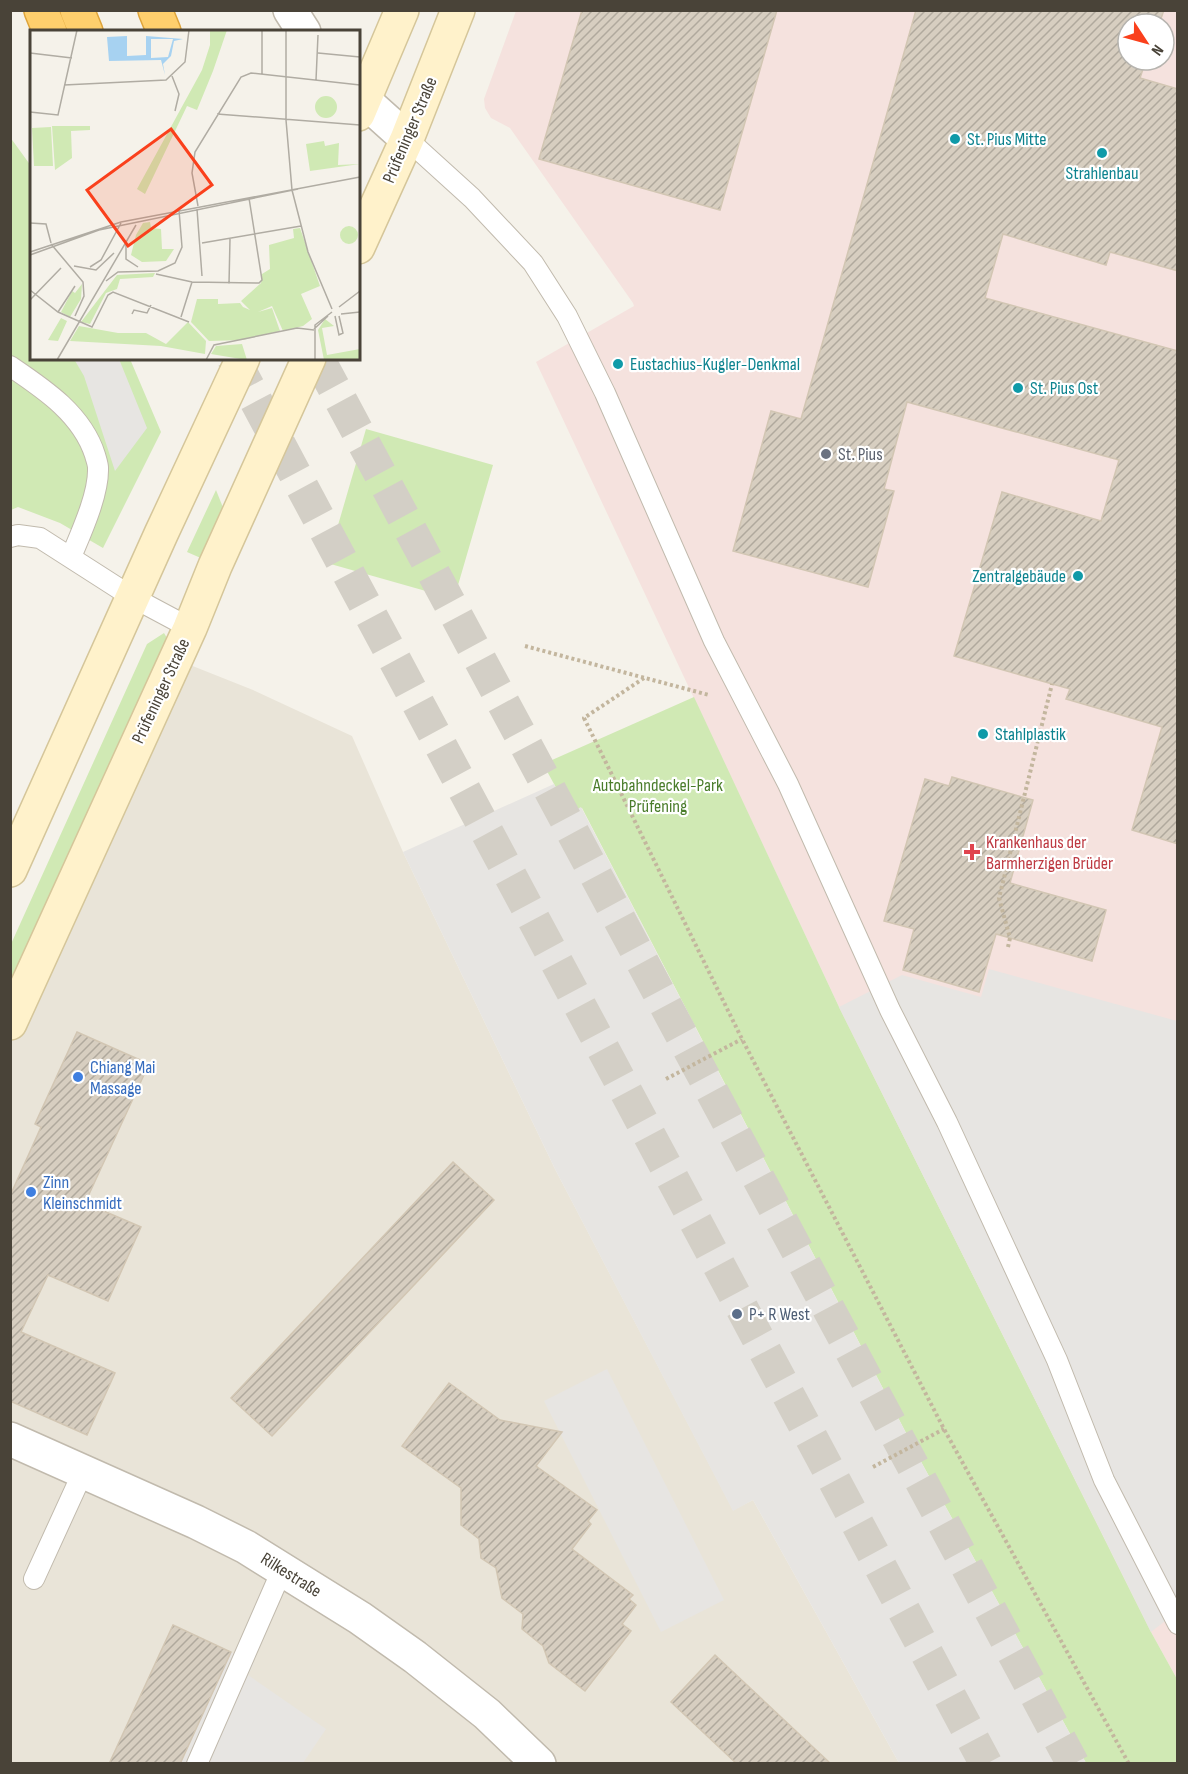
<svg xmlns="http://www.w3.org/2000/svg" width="1188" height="1774" font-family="'Sofia Sans Condensed',sans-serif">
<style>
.residential{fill:#e9e4d8}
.medical{fill:#f5e2de;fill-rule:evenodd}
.green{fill:#d0e9b4}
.parking{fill:#e7e5e2}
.building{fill:url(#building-hatch);stroke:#d2c6b3;stroke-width:1.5}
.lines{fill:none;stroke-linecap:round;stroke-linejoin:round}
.highway-tunnel{stroke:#d3cfc6;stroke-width:33;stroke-dasharray:33 16;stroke-linecap:butt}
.lane-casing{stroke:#c1baad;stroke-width:22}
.street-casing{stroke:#c1baad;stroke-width:36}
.secondary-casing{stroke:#d5c69a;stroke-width:36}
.highway-casing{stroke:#dea43b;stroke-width:36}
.path{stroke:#c3b69e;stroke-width:4;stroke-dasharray:3 3;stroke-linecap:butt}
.lane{stroke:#fff;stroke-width:20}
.street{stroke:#fff;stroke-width:33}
.secondary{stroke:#fff2cb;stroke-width:33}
.highway{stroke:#fecf6d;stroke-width:33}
.culture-dot{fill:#0f9aa8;stroke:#fff;stroke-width:2}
.worship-dot{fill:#6b7280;stroke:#fff;stroke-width:2}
.health-dot{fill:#e0444e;stroke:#fff;stroke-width:2}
.shop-dot{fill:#3f7fe0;stroke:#fff;stroke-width:2}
.service-dot{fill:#5c6f8a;stroke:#fff;stroke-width:2}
.labels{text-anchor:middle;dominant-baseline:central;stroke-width:4.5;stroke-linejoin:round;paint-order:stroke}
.street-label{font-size:18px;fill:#494338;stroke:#fff}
.culture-label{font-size:18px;fill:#0d838f;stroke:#fff;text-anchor:start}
.worship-label{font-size:18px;fill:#5b616d;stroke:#fff;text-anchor:start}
.park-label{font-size:18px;fill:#497c2a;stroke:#fff}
.health-label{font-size:18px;fill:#be3a42;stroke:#fff;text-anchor:start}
.shop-label{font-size:18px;fill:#366cbe;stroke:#fff;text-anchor:start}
.service-label{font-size:18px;fill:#4e5e75;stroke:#fff;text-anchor:start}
.inset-road{fill:none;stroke:#b0aca3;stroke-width:1.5}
.view{fill:#fa401c;fill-opacity:0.15;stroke:#fa401c;stroke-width:3}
.inset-edge{fill:none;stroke:#494338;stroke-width:3}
</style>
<defs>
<pattern id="building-hatch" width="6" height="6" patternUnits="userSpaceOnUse" patternTransform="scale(1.5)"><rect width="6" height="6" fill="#d7cec0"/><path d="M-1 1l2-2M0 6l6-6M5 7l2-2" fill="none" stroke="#b0a99d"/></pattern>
</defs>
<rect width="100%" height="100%" fill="#f5f2ea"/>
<!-- residential -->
<path class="residential" d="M 175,659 L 253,690 L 352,736 L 403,852 L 555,1169 L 733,1510 L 753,1500 L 899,1763 L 11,1764 L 11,1023 Z"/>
<!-- medical -->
<path class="medical" d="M 516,11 L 1177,11 L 1177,1679 L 1151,1632 L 839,1007 L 536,362 L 634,306 L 633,303 L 510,128 L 491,118 L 485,108 L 484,99 ZM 1128,24 L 1164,24 L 1164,60 L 1128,60 Z"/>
<!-- green -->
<path class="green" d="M 10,137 L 31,166 L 32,358 L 130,359 L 161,432 L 103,548 L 60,523 L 18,507 L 11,510 Z
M 366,429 L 493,465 L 454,599 L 327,563 Z
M 216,490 L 224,510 L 203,559 L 187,552 Z
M 164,633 L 167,638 L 11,985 L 11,944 L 147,644 Z
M 694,697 L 839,1007 L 1151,1632 L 1177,1679 L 1177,1763 L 1086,1763 L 919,1458 L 582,808 L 570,813 L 543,764 Z"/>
<!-- parking -->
<path class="parking" d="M 74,359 L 119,359 L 147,428 L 115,471 L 84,376 Z
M 554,784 L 570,813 L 581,807 L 919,1458 L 1086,1763 L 899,1763 L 753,1500 L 733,1511 L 555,1169 L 403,852 Z
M 989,969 L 1177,1021 L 1178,1611 L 1151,1632 L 839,1007 L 902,975 L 981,997 Z
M 607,1369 L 724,1600 L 661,1632 L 544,1401 Z
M 231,1652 L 254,1663 L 248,1675 L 326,1729 L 303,1763 L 180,1764 Z"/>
<!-- building -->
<path class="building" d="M 582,10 L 777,10 L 720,210 L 539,159 Z
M 916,10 L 1164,10 L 1159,24 L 1128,24 L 1128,60 L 1146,60 L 1140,78 L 1178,89 L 1178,271 L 1110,252 L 1106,265 L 1003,234 L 985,298 L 1178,351 L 1178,844 L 1132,830 L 1162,727 L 1066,699 L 1070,689 L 954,656 L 1002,492 L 1101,521 L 1119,460 L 907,402 L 884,489 L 894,491 L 868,587 L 733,551 L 771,411 L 801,419 Z
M 952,777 L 1033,800 L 1010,883 L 1106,910 L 1092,961 L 996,934 L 979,992 L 903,970 L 914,929 L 884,921 L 925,779 L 949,786 Z
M 77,1032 L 149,1064 L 85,1203 L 141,1227 L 108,1301 L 48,1275 L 21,1332 L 115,1373 L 87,1435 L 10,1401 L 10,1196 L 41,1127 L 35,1124 Z
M 453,1162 L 494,1200 L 272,1436 L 231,1398 Z
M 449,1383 L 500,1420 L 562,1432 L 536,1466 L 597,1510 L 588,1521 L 591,1524 L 572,1549 L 633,1595 L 629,1599 L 636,1605 L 622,1624 L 631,1631 L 585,1691 L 549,1663 L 543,1646 L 522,1629 L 523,1614 L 502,1598 L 496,1568 L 481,1558 L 479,1539 L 461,1525 L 461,1488 L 402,1446 Z
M 173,1625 L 231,1652 L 180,1764 L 109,1764 Z
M 715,1655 L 831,1764 L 737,1764 L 671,1702 Z"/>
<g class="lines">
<!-- highway-tunnel -->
<path class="highway-tunnel" d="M 233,358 L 986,1764
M 318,358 L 1073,1764"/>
<!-- lane casing -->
<g class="lane-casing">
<path id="lane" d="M 407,139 L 472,198 L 533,263 L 567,316 L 605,393 L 714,641 L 788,784 L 890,1010 L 947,1122 L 1057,1360 L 1104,1480 L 1178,1624
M 10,366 C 44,389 82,414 95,455 C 96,459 98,464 98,468 C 99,494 81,533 71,557
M 10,537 L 18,535 L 40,538 L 132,597 L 190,628
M 34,1579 L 83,1472
M 197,1764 L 282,1570"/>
</g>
<!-- street casing -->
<g class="street-casing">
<path id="street" d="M 290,10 L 304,32
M 358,95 L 407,139
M 10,1439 L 196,1522 L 246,1547 L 360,1618 L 415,1657 L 487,1714 L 539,1764"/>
</g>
<!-- secondary casing -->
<g class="secondary-casing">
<path id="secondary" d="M 358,114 L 402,10
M 358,247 L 407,139 L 458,10
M 10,870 L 161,534 L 243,358
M 10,1023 L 190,628 L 215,566 L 309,358"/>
</g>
<!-- highway casing -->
<g class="highway-casing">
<path id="highway" d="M 41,10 L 50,32
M 77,10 L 86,32
M 155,10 L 164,32"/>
</g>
<!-- path -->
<path class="path" d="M 525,646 L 709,695
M 644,678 L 584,718 L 742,1039 L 944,1429 L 1129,1764
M 1008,947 L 1010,938 L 999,898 L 1052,684
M 666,1079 L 742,1039
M 873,1467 L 944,1429"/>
<!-- lane -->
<use href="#lane" class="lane"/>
<!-- street -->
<use href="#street" class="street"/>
<!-- secondary -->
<use href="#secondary" class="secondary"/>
<!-- highway -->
<use href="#highway" class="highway"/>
</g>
<!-- markers -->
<g class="culture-dot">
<circle cx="955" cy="139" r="6"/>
<circle cx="1102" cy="153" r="6"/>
<circle cx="618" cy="364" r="6"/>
<circle cx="1018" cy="388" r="6"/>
<circle cx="1078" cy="576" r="6"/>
<circle cx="983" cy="734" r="6"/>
</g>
<circle class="worship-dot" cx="826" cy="454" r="6"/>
<path class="health-dot" d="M969 843h6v6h6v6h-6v6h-6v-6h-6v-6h6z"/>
<g class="shop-dot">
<circle cx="78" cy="1077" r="6"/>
<circle cx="31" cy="1192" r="6"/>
</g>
<circle class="service-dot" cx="737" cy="1314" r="6"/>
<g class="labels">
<!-- street labels -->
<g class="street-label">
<text transform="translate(410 130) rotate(-67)">Prüfeninger Straße</text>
<text transform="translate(161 691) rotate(-65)">Prüfeninger Straße</text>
<text transform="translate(291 1575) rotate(32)">Rilkestraße</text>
</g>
<!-- culture labels -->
<g class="culture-label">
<text x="967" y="139">St. Pius Mitte</text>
<text x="1102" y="173" text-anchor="middle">Strahlenbau</text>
<text x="630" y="364">Eustachius-Kugler-Denkmal</text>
<text x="1030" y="388">St. Pius Ost</text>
<text x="1066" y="576" text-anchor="end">Zentralgebäude</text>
<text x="995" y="734">Stahlplastik</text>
</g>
<!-- worship labels -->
<g class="worship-label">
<text x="838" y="454">St. Pius</text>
</g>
<!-- park labels -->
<g class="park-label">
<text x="658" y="785">Autobahndeckel-Park<tspan x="658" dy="21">Prüfening</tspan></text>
</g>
<!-- health labels -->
<g class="health-label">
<text x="986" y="842">Krankenhaus der<tspan x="986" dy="21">Barmherzigen Brüder</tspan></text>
</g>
<!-- shop labels -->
<g class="shop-label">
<text x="90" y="1067">Chiang Mai<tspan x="90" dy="21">Massage</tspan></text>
<text x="43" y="1182">Zinn<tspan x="43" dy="21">Kleinschmidt</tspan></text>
</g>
<!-- service labels -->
<g class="service-label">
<text x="749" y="1314">P+ R West</text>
</g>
</g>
<!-- overview -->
<g transform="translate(30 30)">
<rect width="330" height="330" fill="#f5f2ea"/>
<path d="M 180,0 L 197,0 L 183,41 L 167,80 L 157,76 L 115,164 L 107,159 L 172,40 L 180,15 ZM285 77a11 11 0 1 1 22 0a11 11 0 1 1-22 0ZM 22,96 L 60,96 L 60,100 L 41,101 L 42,128 L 25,140 ZM 21,97 L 23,136 L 4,136 L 2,98 ZM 294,111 L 295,116 L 309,113 L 308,135 L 330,134 L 280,141 L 276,114 ZM 120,192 L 121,198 L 131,199 L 132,219 L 144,219 L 136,231 L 112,232 L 101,225 L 106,205 L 113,193 ZM310 205a9 9 0 1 1 18 0a9 9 0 1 1-18 0ZM 270,198 L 290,256 L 271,264 L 282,289 L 273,296 L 253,301 L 242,276 L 228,282 L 242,278 L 250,301 L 213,310 L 179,311 L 161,292 L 167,269 L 188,269 L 188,274 L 210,273 L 213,277 L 220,280 L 211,271 L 231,253 L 232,244 L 240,239 L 239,215 L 264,208 L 263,199 ZM 295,289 L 304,296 L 292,298 L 297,325 L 330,319 L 330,330 L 294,330 L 288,300 ZM 158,292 L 176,311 L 175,324 L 131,316 L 40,311 L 49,296 L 88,303 L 116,303 L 136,314 ZM 212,314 L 217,330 L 181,324 L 186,316 Z" fill="#d0e9b4"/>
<path d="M 125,243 L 123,247 L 90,249 L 87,259 L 76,263 L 60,294 L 51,292 L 87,245 ZM 52,254 L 51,269 L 40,287 L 31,282 L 42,261 L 45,263 ZM 31,288 L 37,291 L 28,311 L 18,310 Z" fill="#d0e9b4"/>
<path d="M 97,6 L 97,26 L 116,25 L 116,6 L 153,9 L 144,11 L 141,26 L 133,34 L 135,45 L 131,30 L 79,31 L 77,7 ZM 121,9 L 143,9 L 138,27 L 121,28 Z" fill="#a7d2f1" fill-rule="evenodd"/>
<path class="inset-road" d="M 232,0 L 232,44M 256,0 L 256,90 L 262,160 L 278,222 L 302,279M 0,23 L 42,28M 288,23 L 330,27M 142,46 L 149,64 L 145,81M 286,50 L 288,5M 34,55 L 136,50 L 155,32 L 159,0M 0,82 L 28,85 L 47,0M 187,84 L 330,95M 168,176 L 162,143 L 165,122 L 211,47 L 221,43 L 330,55M 167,179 L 172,246M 0,193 L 16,194 L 21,213M 172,213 L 271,196M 21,214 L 53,252 L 54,266 L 45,286M 96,215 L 96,229 L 108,237M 0,222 L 91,192 L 330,147M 0,225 L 69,200 L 268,159M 44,236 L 66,240 L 84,223M 60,237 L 71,230 L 91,193M 126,244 L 162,252 L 229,253 L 232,250 L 219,168M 76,251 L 88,242 L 128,241 L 145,233 L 152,217 L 149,180M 199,254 L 200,209M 0,260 L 28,282 L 62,297 L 78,265 L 83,262 L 159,292M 0,270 L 31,238M 309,277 L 330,261M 28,282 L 45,256M 102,284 L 104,280 L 117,283 L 121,275M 311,284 L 330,282M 305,286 L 309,305 L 313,303 L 309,286M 151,287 L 162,252M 284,299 L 298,286M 27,330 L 106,195M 176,330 L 184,315 L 267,298 L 284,300M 285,330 L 285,295 L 302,282"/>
<path class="view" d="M 141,99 L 182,155 L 98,216 L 57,160 Z"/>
<rect width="330" height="330" class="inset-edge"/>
</g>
<!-- border -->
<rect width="1188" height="1774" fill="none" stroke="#494338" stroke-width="24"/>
<!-- north arrow -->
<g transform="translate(1146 42) rotate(126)"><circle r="28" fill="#ffffff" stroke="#b6b4af" stroke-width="1.5"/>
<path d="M0-4.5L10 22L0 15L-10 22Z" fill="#fa401c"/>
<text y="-9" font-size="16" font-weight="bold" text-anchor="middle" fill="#494338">N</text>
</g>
</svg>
